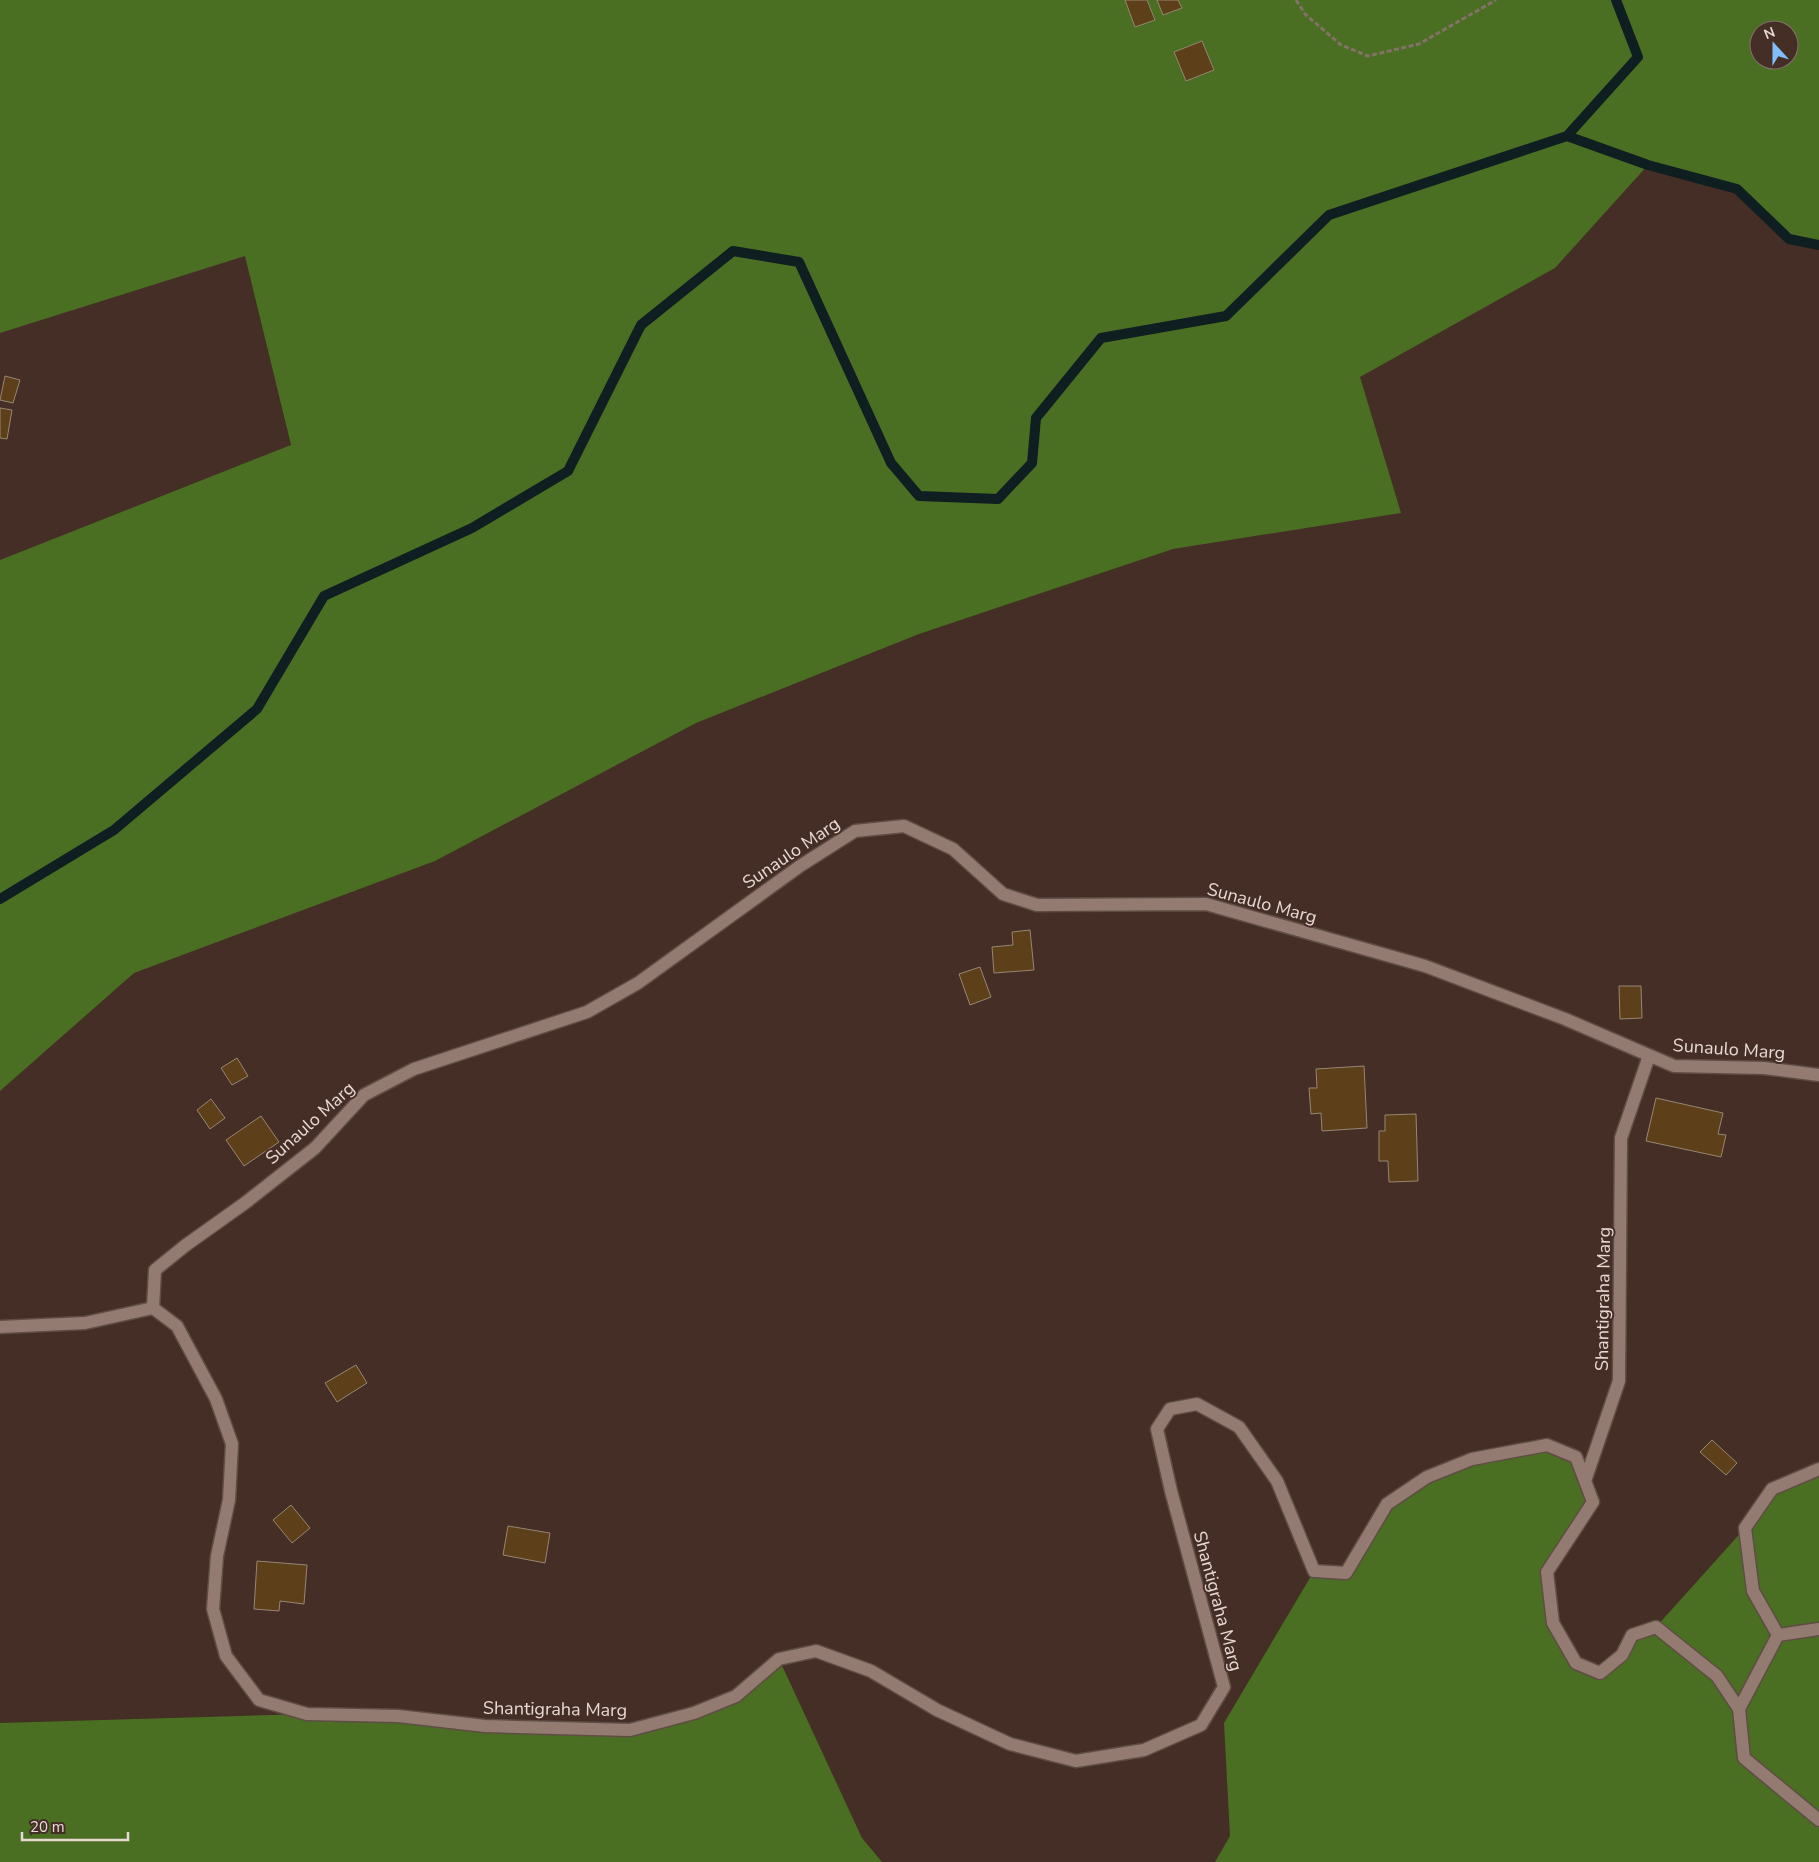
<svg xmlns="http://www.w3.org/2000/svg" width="1819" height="1862" font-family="'Nunito Sans',sans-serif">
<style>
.forest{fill:#4a6e22;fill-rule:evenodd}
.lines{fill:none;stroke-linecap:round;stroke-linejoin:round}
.stream{stroke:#0e1e21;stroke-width:10}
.building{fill:#5d401a;stroke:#978672}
.minor-casing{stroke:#5f4d45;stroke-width:15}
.path{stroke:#84716a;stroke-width:3;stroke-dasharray:5 2.5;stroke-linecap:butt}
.minor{stroke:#947b71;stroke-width:12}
.labels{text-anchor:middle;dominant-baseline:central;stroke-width:4;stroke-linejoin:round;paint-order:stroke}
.street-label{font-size:18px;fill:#e8d9d4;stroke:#442e26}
</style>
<rect width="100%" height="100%" fill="#442e26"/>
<!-- forest -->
<path class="forest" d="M 0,0 L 1819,0 L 1819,245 L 1789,239 L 1737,190 L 1648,165 L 1555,268 L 1360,377 L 1401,513 L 1173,549 L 919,634 L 696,723 L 435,861 L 134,973 L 0,1091 L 0,560 L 291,445 L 245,256 L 0,333 ZM 1759,30 L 1789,30 L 1789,60 L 1759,60 Z
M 1547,1445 L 1576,1457 L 1593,1502 L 1547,1572 L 1553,1623 L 1576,1663 L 1600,1673 L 1632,1635 L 1656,1627 L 1745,1528 L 1772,1489 L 1819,1469 L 1819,1862 L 1215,1862 L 1230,1836 L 1224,1723 L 1314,1571 L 1346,1573 L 1387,1504 L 1427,1477 Z
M 779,1659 L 862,1838 L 882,1862 L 0,1862 L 0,1723 L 307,1714 L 630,1730 L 736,1696 Z"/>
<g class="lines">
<!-- stream -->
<path class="stream" d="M 1567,136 L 1638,57 L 1616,0
M 0,899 L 114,830 L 257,709 L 324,596 L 472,528 L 568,471 L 641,325 L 733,251 L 799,262 L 891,463 L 919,496 L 998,499 L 1032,463 L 1036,418 L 1101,338 L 1226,316 L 1329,215 L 1567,136 L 1648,165 L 1737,189 L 1789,239 L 1819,245"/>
</g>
<!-- building -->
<path class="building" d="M 1125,0 L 1147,0 L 1155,20 L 1135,27 Z
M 1157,0 L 1178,0 L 1182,8 L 1163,15 Z
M 1202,41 L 1214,70 L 1186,81 L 1174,52 Z
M 5,376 L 20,380 L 13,403 L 0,400 Z
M 0,408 L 12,410 L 7,439 L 0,438 Z
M 1030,930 L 1034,970 L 994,973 L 992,947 L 1013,945 L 1012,932 Z
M 980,967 L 991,997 L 970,1005 L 959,974 Z
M 1619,986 L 1641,986 L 1642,1018 L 1620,1019 Z
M 237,1058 L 248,1076 L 232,1085 L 221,1068 Z
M 1364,1066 L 1367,1128 L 1322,1131 L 1321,1113 L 1311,1114 L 1309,1088 L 1317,1088 L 1316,1069 Z
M 1656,1098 L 1723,1113 L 1718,1134 L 1726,1135 L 1721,1157 L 1646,1141 Z
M 211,1099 L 225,1118 L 210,1129 L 197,1110 Z
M 1416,1114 L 1418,1181 L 1389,1182 L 1388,1161 L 1379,1161 L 1379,1131 L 1385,1131 L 1385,1115 Z
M 261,1116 L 279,1142 L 244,1166 L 226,1140 Z
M 356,1365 L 367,1383 L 337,1402 L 325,1383 Z
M 1712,1440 L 1737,1463 L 1726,1475 L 1700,1452 Z
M 291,1505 L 310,1528 L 292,1543 L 273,1520 Z
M 508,1526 L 550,1533 L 545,1563 L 503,1555 Z
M 257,1561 L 307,1565 L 304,1604 L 280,1601 L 279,1611 L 254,1609 Z"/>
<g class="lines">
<!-- minor casing -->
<g class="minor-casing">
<path id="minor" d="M 153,1308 L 177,1326 L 216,1399 L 232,1444 L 229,1500 L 217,1556 L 213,1609 L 226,1656 L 259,1700 L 307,1714 L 398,1716 L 485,1726 L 630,1730 L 694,1713 L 736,1696 L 779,1659 L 816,1651 L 871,1671 L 937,1710 L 1010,1744 L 1076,1761 L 1144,1750 L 1201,1725 L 1224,1687 L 1171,1491 L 1157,1429 L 1170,1409 L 1197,1404 L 1239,1427 L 1277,1481 L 1314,1571 L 1346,1573 L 1387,1504 L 1427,1477 L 1472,1459 L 1547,1445 L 1576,1457 L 1593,1502 L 1547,1572 L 1553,1623 L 1576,1663 L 1600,1673 L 1622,1655 L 1632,1635 L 1656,1627 L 1717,1676 L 1739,1709
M 153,1308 L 155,1270 L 186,1245 L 245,1203 L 315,1148 L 364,1095 L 414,1069 L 587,1012 L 638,983 L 800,866 L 855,831 L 904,826 L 953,849 L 1003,894 L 1037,905 L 1206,904 L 1425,966 L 1565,1019 L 1674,1066 L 1764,1068 L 1819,1075
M 0,1327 L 85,1323 L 153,1308
M 1585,1481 L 1619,1381 L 1621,1138 L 1649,1056
M 1778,1635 L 1739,1709 L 1744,1758 L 1819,1820
M 1778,1635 L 1753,1591 L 1745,1528 L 1772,1489 L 1819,1469
M 1778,1635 L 1819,1629"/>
</g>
<!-- path -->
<path class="path" d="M 1296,0 L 1305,14 L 1341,45 L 1368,56 L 1419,44 L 1496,0"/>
<!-- minor -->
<use href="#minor" class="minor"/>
</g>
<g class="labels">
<!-- street labels -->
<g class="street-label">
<text transform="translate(791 853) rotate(-34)">Sunaulo Marg</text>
<text transform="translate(1262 903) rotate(15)">Sunaulo Marg</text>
<text transform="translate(1729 1049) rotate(4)">Sunaulo Marg</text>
<text transform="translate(310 1123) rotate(-42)">Sunaulo Marg</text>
<text transform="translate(1603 1299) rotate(-89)">Shantigraha Marg</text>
<text transform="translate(1218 1601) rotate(75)">Shantigraha Marg</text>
<text transform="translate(555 1709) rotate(1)">Shantigraha Marg</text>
</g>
</g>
<!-- north arrow -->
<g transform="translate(1774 45) rotate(339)"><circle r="24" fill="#442e26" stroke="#86726c"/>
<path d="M0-4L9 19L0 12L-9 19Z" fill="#81bdfa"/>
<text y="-8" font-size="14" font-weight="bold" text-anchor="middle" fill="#e8d9d4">N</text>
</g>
<!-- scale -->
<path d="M22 1832v8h106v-8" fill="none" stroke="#e8d9d4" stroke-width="2.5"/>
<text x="30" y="1832" font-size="15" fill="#e8d9d4" stroke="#442e26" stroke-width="4" paint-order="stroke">20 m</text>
</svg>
